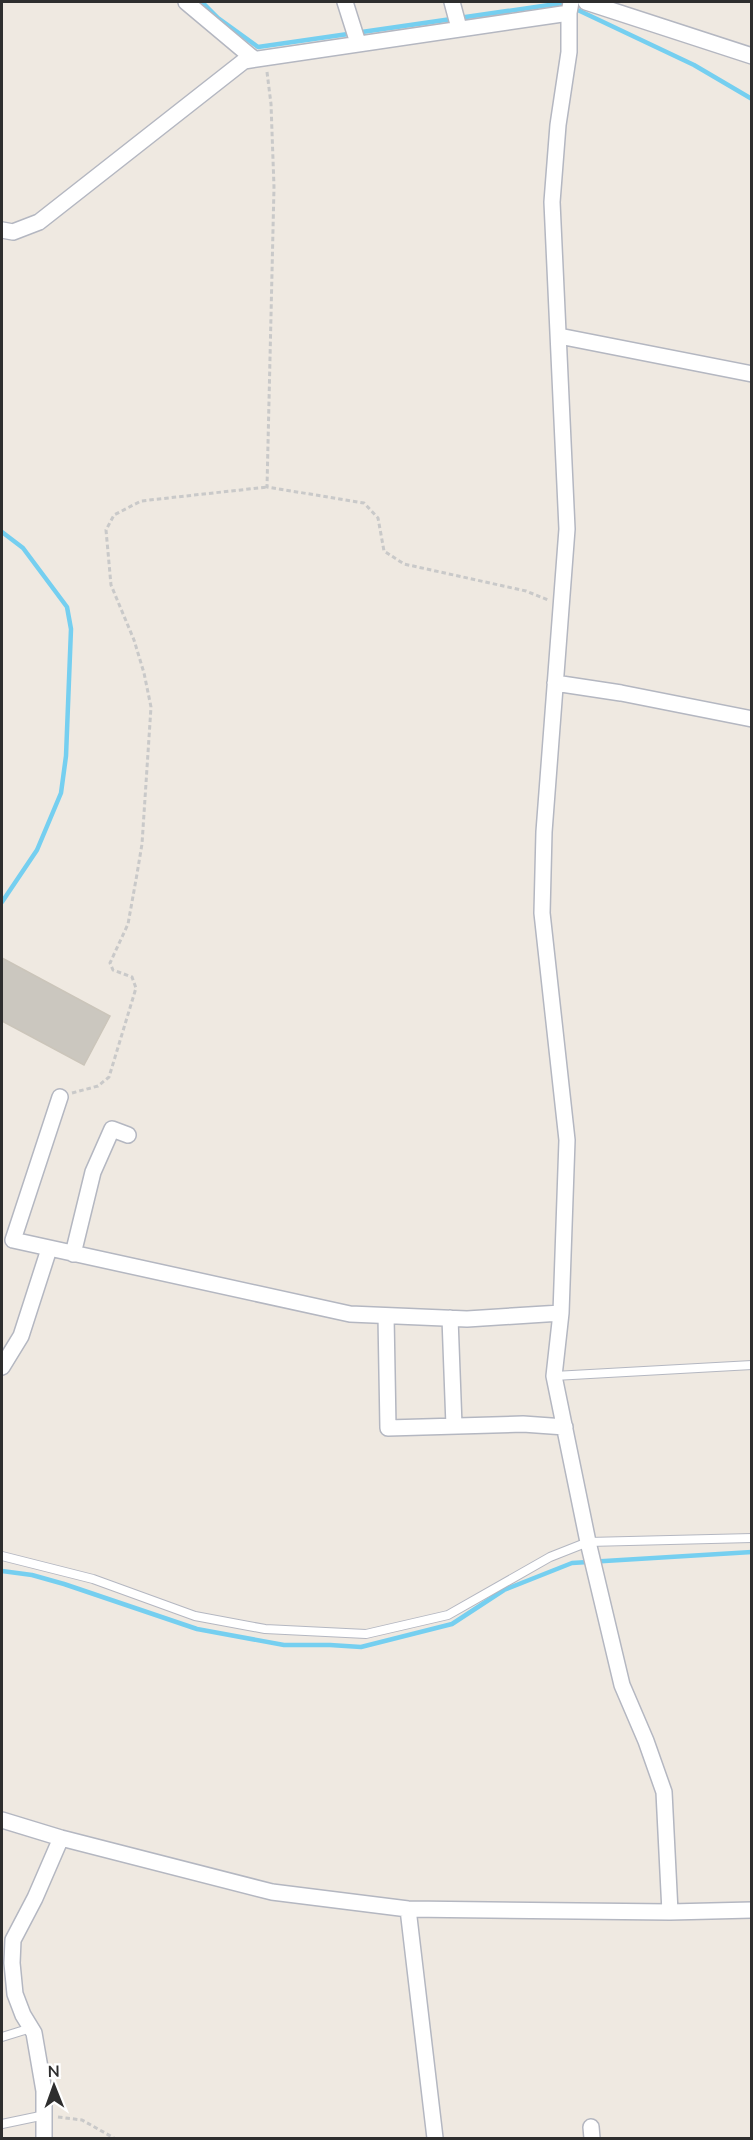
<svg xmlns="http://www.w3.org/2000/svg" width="753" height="2140" font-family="Mulish,sans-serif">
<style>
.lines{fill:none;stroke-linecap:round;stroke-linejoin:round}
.stream{stroke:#75cff0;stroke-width:4.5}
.building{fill:#cbc7bf;stroke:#cbc5ba;stroke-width:1.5}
.service-casing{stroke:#b4b7c1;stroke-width:10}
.minor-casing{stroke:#b4b7c1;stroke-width:18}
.path{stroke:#c9c9c9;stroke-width:3;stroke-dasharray:4.5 3;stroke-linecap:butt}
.service{stroke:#fff;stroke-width:8}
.minor{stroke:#fff;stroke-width:15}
</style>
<rect width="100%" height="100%" fill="#efe9e1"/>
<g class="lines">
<!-- stream -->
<path class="stream" d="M 202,2 L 218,18 L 258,47 L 563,3 L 694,65 L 752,99
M 2,532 L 23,548 L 67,607 L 71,629 L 66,756 L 61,793 L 37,850 L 2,902
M 2,1571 L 32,1575 L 64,1584 L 197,1629 L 284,1645 L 330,1645 L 361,1647 L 452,1624 L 504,1590 L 572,1563 L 752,1552"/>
</g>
<!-- building -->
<path class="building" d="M 2,958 L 110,1016 L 84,1065 L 2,1021 Z"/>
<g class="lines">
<!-- service casing -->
<g class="service-casing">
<path id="service" d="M 554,1376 L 752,1365
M 2,1556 L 93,1579 L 195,1616 L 265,1629 L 366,1634 L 448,1615 L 550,1557 L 588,1542 L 752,1538
M 2,2037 L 31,2028
M 2,2124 L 45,2115"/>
</g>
<!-- minor casing -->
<g class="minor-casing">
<path id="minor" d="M 186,2 L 254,59
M 345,2 L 358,43
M 452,2 L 459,28
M 571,2 L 569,13 L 569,52 L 558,125 L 552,202 L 567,529 L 544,832 L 542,913 L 567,1140 L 561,1313 L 554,1376 L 588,1542 L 622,1685 L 646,1741 L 664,1792 L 670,1912
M 586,2 L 752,56
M 2,230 L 13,232 L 39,222 L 244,61 L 569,13
M 559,336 L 752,374
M 555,683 L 621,693 L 752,719
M 60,1097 L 13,1240 L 350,1314 L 467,1319 L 561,1313
M 73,1254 L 93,1172 L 112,1129 L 128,1135
M 386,1316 L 388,1428 L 523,1424 L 565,1427
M 450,1318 L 454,1426
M 2,1367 L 21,1336 L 49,1249
M 2,1820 L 61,1838 L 272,1892 L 408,1909 L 670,1912 L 752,1910
M 408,1909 L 435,2138
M 591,2127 L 592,2138
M 44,2138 L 44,2091 L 34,2033 L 23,2015 L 15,1994 L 12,1963 L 13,1940 L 35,1898 L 61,1838"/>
</g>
<!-- path -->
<path class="path" d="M 267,72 L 271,104 L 274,187 L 267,487 L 364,503 L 378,518 L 384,551 L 404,564 L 526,591 L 548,600
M 72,1093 L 98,1086 L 109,1077 L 136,988 L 132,977 L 113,970 L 110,963 L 128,924 L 137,874 L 142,844 L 151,707 L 144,673 L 134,640 L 111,585 L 106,530 L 114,515 L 141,501 L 267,487
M 58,2117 L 82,2120 L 114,2138"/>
<!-- service -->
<use href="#service" class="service"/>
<!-- minor -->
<use href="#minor" class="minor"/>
</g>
<!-- border -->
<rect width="753" height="2140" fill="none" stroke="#2e2e2e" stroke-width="6"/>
<!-- north arrow -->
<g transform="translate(54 2086) rotate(359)" stroke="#ffffff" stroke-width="4.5" paint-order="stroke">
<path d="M0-4.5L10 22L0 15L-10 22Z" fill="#2e2e2e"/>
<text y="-9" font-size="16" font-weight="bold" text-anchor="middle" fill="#2e2e2e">N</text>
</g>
</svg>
